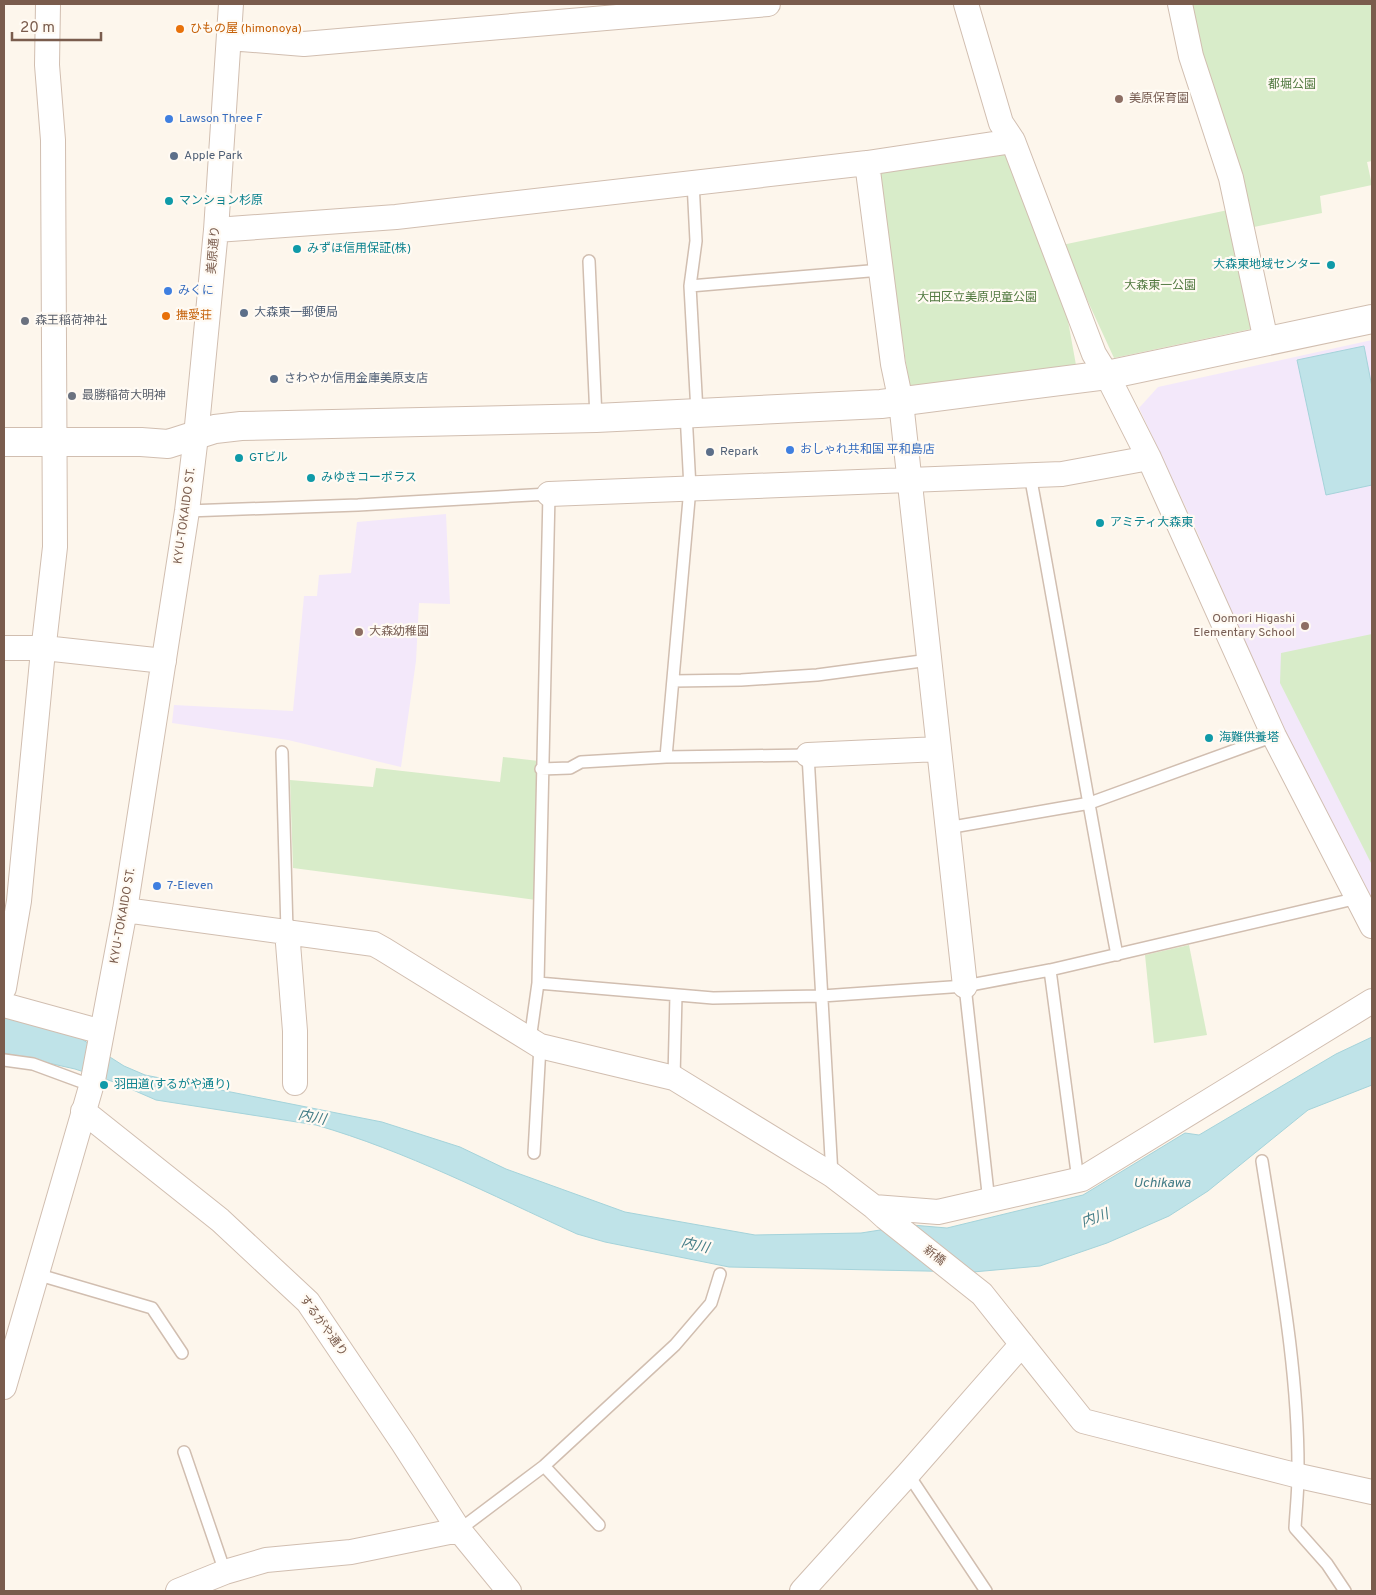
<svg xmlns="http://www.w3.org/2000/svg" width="1376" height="1595" font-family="Overpass,'Noto Sans JP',sans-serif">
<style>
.education{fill:#f3e8fa}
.green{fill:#d8ecc9}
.water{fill:#bfe3e8;stroke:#a5d3da}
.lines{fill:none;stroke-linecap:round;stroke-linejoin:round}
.service-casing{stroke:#d1beb0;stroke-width:14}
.minor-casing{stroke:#d1beb0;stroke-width:26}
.tertiary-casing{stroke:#d1beb0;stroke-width:30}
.service{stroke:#fff;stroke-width:11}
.minor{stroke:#fff;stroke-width:24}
.tertiary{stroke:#fff;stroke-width:28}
.food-dot{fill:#e8710a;stroke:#fffaf3;stroke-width:2}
.education-dot{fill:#8d6e63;stroke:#fffaf3;stroke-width:2}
.shop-dot{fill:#3f7fe0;stroke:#fffaf3;stroke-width:2}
.service-dot{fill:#5c6f8a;stroke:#fffaf3;stroke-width:2}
.culture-dot{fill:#0f9aa8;stroke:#fffaf3;stroke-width:2}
.worship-dot{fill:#6b7280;stroke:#fffaf3;stroke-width:2}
.labels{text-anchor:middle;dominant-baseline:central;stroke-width:4.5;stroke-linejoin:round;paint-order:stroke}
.food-label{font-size:12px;fill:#c56008;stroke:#fffaf3;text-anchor:start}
.park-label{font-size:12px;fill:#537a41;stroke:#fffaf3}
.education-label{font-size:12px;fill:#785e54;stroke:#fffaf3;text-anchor:start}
.shop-label{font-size:12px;fill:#366cbe;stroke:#fffaf3;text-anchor:start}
.service-label{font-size:12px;fill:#4e5e75;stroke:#fffaf3;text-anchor:start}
.culture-label{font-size:12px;fill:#0d838f;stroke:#fffaf3;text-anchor:start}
.street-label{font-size:12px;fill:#7a5c4d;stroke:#fffaf3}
.worship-label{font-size:12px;fill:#5b616d;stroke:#fffaf3;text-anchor:start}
.water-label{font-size:14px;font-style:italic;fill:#437c86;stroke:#fffaf3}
</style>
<rect width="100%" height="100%" fill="#fdf6ec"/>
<!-- education -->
<path class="education" d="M 1372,340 L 1372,898 L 1281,725 L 1195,527 L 1139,408 L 1158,387 Z
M 446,514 L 450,604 L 419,603 L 416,661 L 401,767 L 288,740 L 172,723 L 174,705 L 293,711 L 304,596 L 317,596 L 319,575 L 351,573 L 357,522 Z"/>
<!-- green -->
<path class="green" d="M 1185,4 L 1371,4 L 1372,161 L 1367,162 L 1372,185 L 1320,196 L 1322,213 L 1249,228 Z
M 1003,148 L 1064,299 L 1076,365 L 910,389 L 876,167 Z
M 1228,210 L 1251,329 L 1114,358 L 1062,245 Z
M 1372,634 L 1372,865 L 1280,683 L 1281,653 Z
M 503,757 L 539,761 L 536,900 L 293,868 L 290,780 L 373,787 L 376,768 L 500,782 Z
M 1189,945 L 1207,1035 L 1154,1043 L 1145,955 Z"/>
<!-- water -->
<path class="water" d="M 1364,346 L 1372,387 L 1372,485 L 1326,495 L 1297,360 Z
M 4,1017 L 80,1038 L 124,1066 L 145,1075 L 382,1122 L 460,1147 L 506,1169 L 625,1212 L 755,1235 L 861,1233 L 912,1225 L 947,1228 L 1083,1195 L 1185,1133 L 1199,1135 L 1336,1054 L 1372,1037 L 1372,1085 L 1308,1110 L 1208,1191 L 1169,1216 L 1107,1243 L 1040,1266 L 973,1272 L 729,1267 L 605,1242 L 577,1234 C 491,1195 406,1151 316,1125 L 156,1100 L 117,1083 L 75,1069 L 4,1053 Z"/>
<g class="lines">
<!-- service casing -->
<g class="service-casing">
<path id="service" d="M 693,182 L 696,241 L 690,286 L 697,412
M 589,261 L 596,418
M 690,286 L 881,270
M 686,413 L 690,488 L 666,757 L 808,755 L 832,1175
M 1030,475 C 1060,635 1086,795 1117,955
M 187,511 L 358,505 L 549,494 L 538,983 L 530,1040
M 673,681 L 741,680 L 817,675 L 929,660
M 282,752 L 287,931
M 541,769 L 570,768 L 581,762 L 666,757
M 947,828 L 1090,803 L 1274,736
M 1050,970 L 1078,1180
M 538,983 L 713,998 L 822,996 L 965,986 L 1050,970 L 1358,898
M 965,986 L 989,1202
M 4,1060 L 33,1064 L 90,1085
M 674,1078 L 676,995
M 534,1153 L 540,1046
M 1262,1161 C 1278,1264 1299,1369 1298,1475 C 1298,1492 1296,1510 1295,1528 L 1327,1564 L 1345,1591
M 36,1274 L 152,1308 L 182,1353
M 184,1452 L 225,1572
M 544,1466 L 599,1525
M 908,1474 L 986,1591
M 459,1530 L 544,1466 L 675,1345 L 711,1303 L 720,1274"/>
</g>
<!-- minor casing -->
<g class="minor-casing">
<path id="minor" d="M 966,4 L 1001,123 L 1013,141
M 1180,4 L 1191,56 L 1231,178 L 1266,341
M 229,38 L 304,44 L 768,4
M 867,163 L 893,364 L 901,402 L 965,986
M 216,230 L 396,217 L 867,163 L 1013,141 L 1094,354 L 1107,375 L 1149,458 L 1274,736 L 1372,926
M 549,494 L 1062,474 L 1149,458
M 4,648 L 44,648 L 164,661
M 808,755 L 939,749
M 125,910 L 374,944 L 383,949 L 540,1046 L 674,1078 L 832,1175 L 874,1207 L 885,1217 L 982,1294 L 1083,1421 L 1299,1476 L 1372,1492
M 287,931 L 295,1031 L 295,1083
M 4,988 L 19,901 L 42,661 L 55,547 L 53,140 L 47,65 L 48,4
M 4,1005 L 102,1032
M 83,1111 L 220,1220 L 308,1302 L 403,1443 L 459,1530 L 509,1591
M 874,1207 L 938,1212 L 1082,1179 L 1372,1001
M 4,1387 L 93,1080 L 125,910 L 187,511 L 196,436 L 216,230 L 231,4
M 178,1591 L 225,1572 L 266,1560 L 351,1552 L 459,1530
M 802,1591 L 908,1474 L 1022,1344"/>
</g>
<!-- tertiary casing -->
<g class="tertiary-casing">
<path id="tertiary" d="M 4,442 L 141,442 L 168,444 L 215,429 L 241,426 L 596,418 L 881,404 L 1107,375 L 1372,319"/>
</g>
<!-- service -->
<use href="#service" class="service"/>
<!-- minor -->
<use href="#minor" class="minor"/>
<!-- tertiary -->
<use href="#tertiary" class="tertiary"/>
</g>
<!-- markers -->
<g class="food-dot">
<circle cx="180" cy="29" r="5"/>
<circle cx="166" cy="316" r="5"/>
</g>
<g class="education-dot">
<circle cx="1119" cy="99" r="5"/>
<circle cx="1305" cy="626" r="5"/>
<circle cx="359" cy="632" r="5"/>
</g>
<g class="shop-dot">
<circle cx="169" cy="119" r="5"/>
<circle cx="168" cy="291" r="5"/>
<circle cx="790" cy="450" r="5"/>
<circle cx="157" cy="886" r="5"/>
</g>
<g class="service-dot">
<circle cx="174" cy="156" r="5"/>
<circle cx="244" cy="313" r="5"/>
<circle cx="274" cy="379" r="5"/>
<circle cx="710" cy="452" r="5"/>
</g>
<g class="culture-dot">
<circle cx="169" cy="201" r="5"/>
<circle cx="297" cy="249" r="5"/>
<circle cx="1331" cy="265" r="5"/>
<circle cx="239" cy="458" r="5"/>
<circle cx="311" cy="478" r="5"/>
<circle cx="1100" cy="523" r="5"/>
<circle cx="1209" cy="738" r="5"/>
<circle cx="104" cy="1085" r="5"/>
</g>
<g class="worship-dot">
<circle cx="25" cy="321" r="5"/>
<circle cx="72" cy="396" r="5"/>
</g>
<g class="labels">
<!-- food labels -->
<g class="food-label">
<text x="190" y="29">ひもの屋 (himonoya)</text>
<text x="176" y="316">撫愛荘</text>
</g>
<!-- park labels -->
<g class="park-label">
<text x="1292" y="85">都堀公園</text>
<text x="1160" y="286">大森東一公園</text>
<text x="977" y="298">大田区立美原児童公園</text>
</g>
<!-- education labels -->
<g class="education-label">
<text x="1129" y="99">美原保育園</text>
<text x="1295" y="619" text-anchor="end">Oomori Higashi<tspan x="1295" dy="14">Elementary School</tspan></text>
<text x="369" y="632">大森幼稚園</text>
</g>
<!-- shop labels -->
<g class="shop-label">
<text x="179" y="119">Lawson Three F</text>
<text x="178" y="291">みくに</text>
<text x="800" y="450">おしゃれ共和国 平和島店</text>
<text x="167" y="886">7-Eleven</text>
</g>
<!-- service labels -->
<g class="service-label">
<text x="184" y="156">Apple Park</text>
<text x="254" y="313">大森東一郵便局</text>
<text x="284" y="379">さわやか信用金庫美原支店</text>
<text x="720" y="452">Repark</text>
</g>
<!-- culture labels -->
<g class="culture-label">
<text x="179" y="201">マンション杉原</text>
<text x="307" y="249">みずほ信用保証(株)</text>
<text x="1321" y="265" text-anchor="end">大森東地域センター</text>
<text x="249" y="458">GTビル</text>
<text x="321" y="478">みゆきコーポラス</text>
<text x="1110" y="523">アミティ大森東</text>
<text x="1219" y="738">海難供養塔</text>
<text x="114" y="1085">羽田道(するがや通り)</text>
</g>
<!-- street labels -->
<g class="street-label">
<text transform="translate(214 250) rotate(-85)">美原通り</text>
<text transform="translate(185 516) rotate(-82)">KYU-TOKAIDO ST.</text>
<text transform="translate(123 916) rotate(-80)">KYU-TOKAIDO ST.</text>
<text transform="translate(934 1256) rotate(38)">新橋</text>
<text transform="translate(323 1326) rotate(54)">するがや通り</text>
</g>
<!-- worship labels -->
<g class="worship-label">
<text x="35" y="321">森王稲荷神社</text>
<text x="82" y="396">最勝稲荷大明神</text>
</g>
<!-- water labels -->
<g class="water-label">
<text transform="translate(312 1118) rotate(11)">内川</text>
<text x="1162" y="1183">Uchikawa</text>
<text transform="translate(1095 1219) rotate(-20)">内川</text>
<text transform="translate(695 1246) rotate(13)">内川</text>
</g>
</g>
<!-- border -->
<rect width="1376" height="1595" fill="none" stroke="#7a5c4d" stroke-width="10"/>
<!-- scale -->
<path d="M12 32v8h89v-8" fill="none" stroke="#7a5c4d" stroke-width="2.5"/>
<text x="20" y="32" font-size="15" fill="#7a5c4d" stroke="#fffaf3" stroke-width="4" paint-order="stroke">20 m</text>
</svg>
